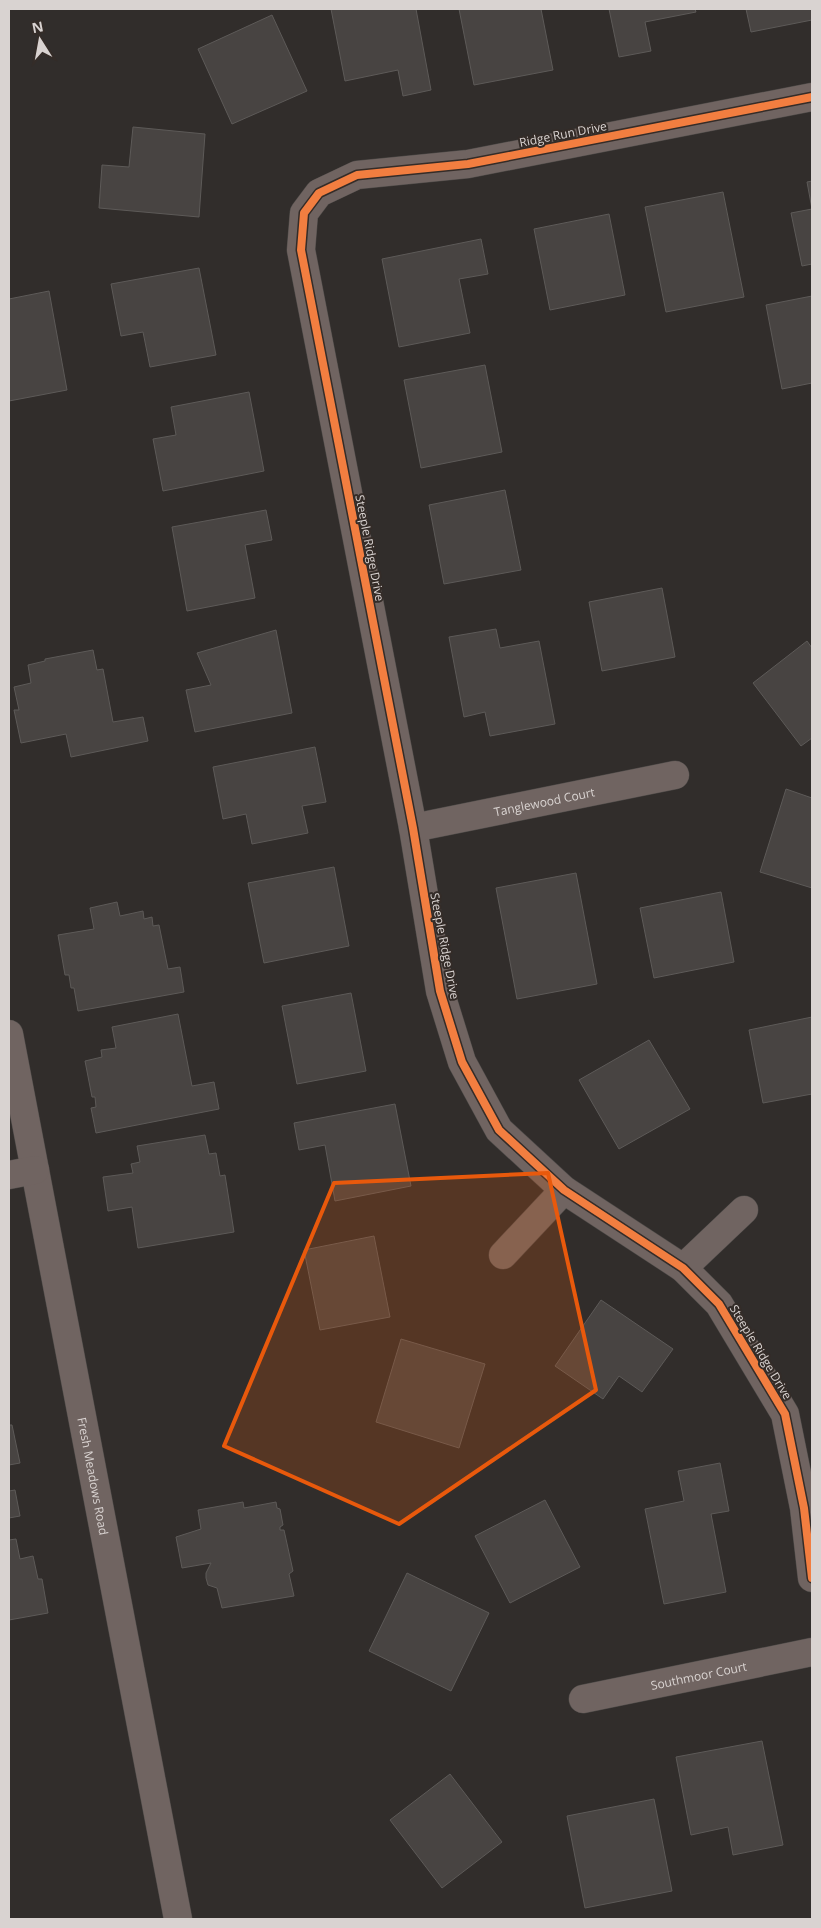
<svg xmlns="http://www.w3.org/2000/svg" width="821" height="1928" font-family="'Open Sans',sans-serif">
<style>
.building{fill:#484442;stroke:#5d5a58}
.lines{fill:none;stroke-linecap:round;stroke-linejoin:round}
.minor-casing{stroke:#4b4846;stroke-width:29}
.minor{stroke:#706461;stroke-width:28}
.cycleway-casing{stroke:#342c28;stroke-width:11}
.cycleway{stroke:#f27e40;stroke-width:8}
.marked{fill:#e8590c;fill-opacity:0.2;stroke:#e8590c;stroke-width:4;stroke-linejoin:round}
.labels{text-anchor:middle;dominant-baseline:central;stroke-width:4;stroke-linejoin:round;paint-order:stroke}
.street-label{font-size:12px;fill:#d9d3d1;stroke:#342c28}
</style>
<rect width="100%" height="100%" fill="#312d2b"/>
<!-- building -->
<path class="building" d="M 331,9 L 416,9 L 431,90 L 403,96 L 398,70 L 345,81 Z
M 459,9 L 541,9 L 553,70 L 474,85 Z
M 609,9 L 695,9 L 696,12 L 645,22 L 651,51 L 619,57 Z
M 746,9 L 812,9 L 812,20 L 751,32 Z
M 272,15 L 307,91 L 232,124 L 198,49 Z
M 133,127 L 205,134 L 199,217 L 99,208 L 102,165 L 129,167 Z
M 812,181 L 812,264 L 802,266 L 791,213 L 812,209 L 807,182 Z
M 723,192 L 744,297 L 666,312 L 645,207 Z
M 609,214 L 625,295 L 550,310 L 534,229 Z
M 481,239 L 488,274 L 459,279 L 470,333 L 399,347 L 382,259 Z
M 199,268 L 216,355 L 150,367 L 143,332 L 121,336 L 111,284 Z
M 49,291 L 67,390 L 9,401 L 9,299 Z
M 812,296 L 812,383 L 782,389 L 766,305 Z
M 485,365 L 502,452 L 421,468 L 404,380 Z
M 249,392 L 264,471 L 163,491 L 153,439 L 176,435 L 171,407 Z
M 505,490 L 521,570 L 444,584 L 429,505 Z
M 266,510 L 272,540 L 245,545 L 255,598 L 187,611 L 172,527 Z
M 662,588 L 675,657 L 602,671 L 589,602 Z
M 496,629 L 500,648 L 539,641 L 555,724 L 490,736 L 485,712 L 464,717 L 449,637 Z
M 276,630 L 292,713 L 195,732 L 186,690 L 211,685 L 197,653 Z
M 807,641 L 812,648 L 812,738 L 801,746 L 753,683 Z
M 93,650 L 97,670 L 103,669 L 113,722 L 143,717 L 148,741 L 71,757 L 66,734 L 21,743 L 14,710 L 19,710 L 14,687 L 31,683 L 28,665 L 45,661 L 45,659 Z
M 315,747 L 326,802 L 302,806 L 308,833 L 252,844 L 246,814 L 223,819 L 213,767 Z
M 786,789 L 812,798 L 812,888 L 760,872 Z
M 334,867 L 349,946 L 264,963 L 248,883 Z
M 576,873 L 597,984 L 517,999 L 496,888 Z
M 721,892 L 734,962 L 654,978 L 640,908 Z
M 117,902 L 120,916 L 143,911 L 144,919 L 152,917 L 153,926 L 159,925 L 168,969 L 180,967 L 184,992 L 78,1011 L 74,988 L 71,988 L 69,975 L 65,975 L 58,935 L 94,929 L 90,908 Z
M 351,993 L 366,1071 L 297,1084 L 282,1006 Z
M 178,1014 L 192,1086 L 214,1082 L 219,1109 L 96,1133 L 91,1108 L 96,1107 L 95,1097 L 92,1097 L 85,1061 L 102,1057 L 101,1050 L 116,1048 L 112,1027 Z
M 812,1017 L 812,1094 L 763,1103 L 749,1030 Z
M 649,1040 L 690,1109 L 619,1149 L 579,1080 Z
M 395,1104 L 411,1186 L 335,1201 L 325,1145 L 299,1150 L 294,1123 Z
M 205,1135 L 209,1154 L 216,1153 L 220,1176 L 225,1175 L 234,1232 L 138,1248 L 132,1207 L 108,1211 L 103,1177 L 133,1173 L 131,1164 L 140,1162 L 137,1146 Z
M 374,1236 L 390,1317 L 320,1330 L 304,1250 Z
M 601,1300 L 673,1349 L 642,1392 L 619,1376 L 603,1399 L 555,1366 Z
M 401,1339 L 485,1364 L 459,1448 L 376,1422 Z
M 9,1425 L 12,1425 L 20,1463 L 9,1465 Z
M 720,1463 L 729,1511 L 711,1514 L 726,1592 L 664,1604 L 645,1509 L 684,1501 L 678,1471 Z
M 15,1490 L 20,1516 L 9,1518 L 9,1491 Z
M 545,1500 L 580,1567 L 510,1603 L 475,1536 Z
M 243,1502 L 244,1508 L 276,1502 L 277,1508 L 280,1509 L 283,1525 L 280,1527 L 280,1530 L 284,1530 L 293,1571 L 289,1574 L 294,1596 L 222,1608 L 217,1588 L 208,1585 L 206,1578 L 206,1573 L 211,1563 L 182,1568 L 176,1537 L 201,1529 L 198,1510 Z
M 16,1539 L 20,1559 L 33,1556 L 38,1579 L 42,1579 L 48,1613 L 9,1620 L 9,1540 Z
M 407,1573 L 489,1613 L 451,1691 L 369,1651 Z
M 762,1741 L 783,1845 L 733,1855 L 728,1827 L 691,1835 L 676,1757 Z
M 450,1774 L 502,1842 L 442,1888 L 390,1820 Z
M 654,1799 L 672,1891 L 585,1908 L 567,1816 Z"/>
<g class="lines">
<!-- minor casing -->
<g class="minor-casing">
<g id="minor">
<path d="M 812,97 L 468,164 L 357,175 L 319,193 L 304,213 L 301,250 L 413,828 L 440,991 L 462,1062 L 499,1130 L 564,1190 L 683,1268 L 719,1304 L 785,1414 L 804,1508 L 812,1578"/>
<path id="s1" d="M 413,828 L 675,775"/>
<path id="s2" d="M 9,1034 L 178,1919"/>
<path d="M 9,1175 L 35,1170"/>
<path d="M 503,1255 L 564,1190"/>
<path d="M 683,1268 L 744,1210"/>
<path id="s3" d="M 583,1699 L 812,1652"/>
</g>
</g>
<!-- minor -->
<use href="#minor" class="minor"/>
<!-- cycleway casing -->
<g class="cycleway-casing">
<path id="cycleway" d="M 812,97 L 468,164 L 357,175 L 319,193 L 304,213 L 301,250 L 413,828 L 440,991 L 462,1062 L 499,1130 L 564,1190 L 683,1268 L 719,1304 L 785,1414 L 804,1508 L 812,1578"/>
</g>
<!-- cycleway -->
<use href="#cycleway" class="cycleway"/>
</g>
<!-- marked area -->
<path class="marked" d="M 548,1173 L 596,1390 L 399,1524 L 224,1446 L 334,1183 Z"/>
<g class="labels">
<!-- street labels -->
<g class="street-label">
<text transform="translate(563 134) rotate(-11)">Ridge Run Drive</text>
<text transform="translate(370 548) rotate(79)">Steeple Ridge Drive</text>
<text stroke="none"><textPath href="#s1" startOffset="134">Tanglewood Court</textPath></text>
<text transform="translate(445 946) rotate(79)">Steeple Ridge Drive</text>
<text transform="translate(761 1352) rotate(59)">Steeple Ridge Drive</text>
<text stroke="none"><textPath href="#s2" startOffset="450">Fresh Meadows Road</textPath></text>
<text stroke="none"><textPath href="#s3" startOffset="118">Southmoor Court</textPath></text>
</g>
</g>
<!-- border -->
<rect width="821" height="1928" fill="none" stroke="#d9d3d1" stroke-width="20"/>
<!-- north arrow -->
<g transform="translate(40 40) rotate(349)" stroke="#342c28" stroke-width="4" paint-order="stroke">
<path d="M0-4L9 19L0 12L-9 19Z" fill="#d9d3d1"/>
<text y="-8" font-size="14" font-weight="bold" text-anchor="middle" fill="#d9d3d1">N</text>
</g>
</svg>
